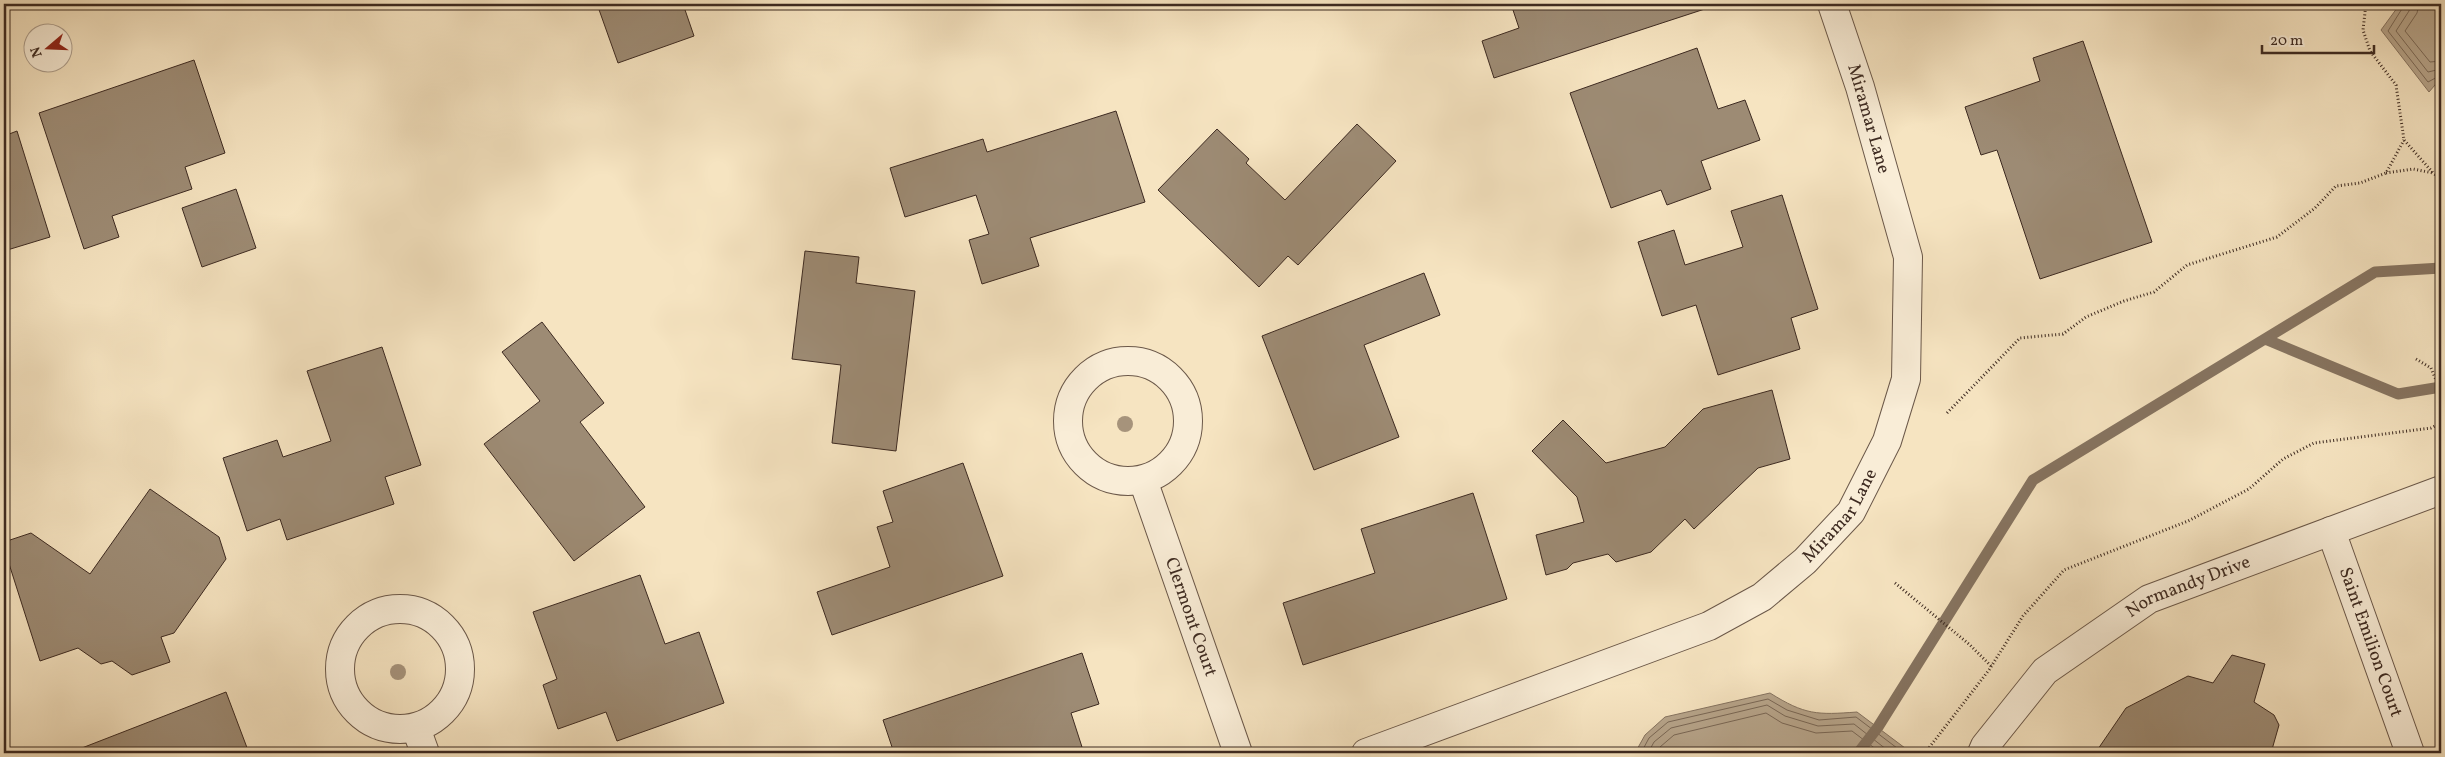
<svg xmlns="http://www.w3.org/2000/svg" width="2445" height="757" font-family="Vollkorn,serif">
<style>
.water{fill:#b7a58b;stroke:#867461}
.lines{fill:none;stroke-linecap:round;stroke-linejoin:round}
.shore{stroke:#7a6856;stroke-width:1}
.stream{stroke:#867461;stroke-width:11}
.building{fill:#9d8b74;stroke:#3d2a21}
.street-casing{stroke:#6b5849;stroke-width:30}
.path{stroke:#3d2a21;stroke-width:3;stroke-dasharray:1 2.5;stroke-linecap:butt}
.street{stroke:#f9edd7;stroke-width:28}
.tree{fill:#a6937b}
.labels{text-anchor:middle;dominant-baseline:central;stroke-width:5;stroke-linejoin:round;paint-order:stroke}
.street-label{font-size:18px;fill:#3d2a21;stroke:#f9edd7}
</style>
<rect width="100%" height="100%" fill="#f6e4c1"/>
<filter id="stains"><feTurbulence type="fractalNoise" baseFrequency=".004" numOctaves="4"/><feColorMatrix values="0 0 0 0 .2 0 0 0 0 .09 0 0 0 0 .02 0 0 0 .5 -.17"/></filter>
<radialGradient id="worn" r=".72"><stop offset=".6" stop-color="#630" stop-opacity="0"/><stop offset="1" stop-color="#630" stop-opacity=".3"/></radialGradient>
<!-- water -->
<path class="water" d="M 2400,4 L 2441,4 L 2441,78 L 2429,92 L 2381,30 Z
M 1770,693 C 1805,715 1817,715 1857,712 L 1905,748 L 1901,753 L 1635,753 L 1645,735 L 1665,717 Z"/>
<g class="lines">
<!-- shore -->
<path class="shore" d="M 2405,4 L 2388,31 L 2428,82 L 2441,75
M 2411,4 L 2409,11 L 2396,31 L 2428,72 L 2441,69
M 2419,4 L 2417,13 L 2405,31 L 2430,62 L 2441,61
M 1641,753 L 1649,738 L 1668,722 L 1768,699 L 1787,710 L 1819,720 L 1856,717 L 1897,748 L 1898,753
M 1648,753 L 1654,742 L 1671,728 L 1767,705 L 1785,716 L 1818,726 L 1854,724 L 1891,753
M 1657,753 L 1660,747 L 1674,735 L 1766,713 L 1782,723 L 1816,733 L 1852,731 L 1881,753"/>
<!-- stream -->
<path class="stream" d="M 2265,339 L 2398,394 L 2441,387
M 1858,753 L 1878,727 L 2033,480 L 2375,272 L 2441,268"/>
</g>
<!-- building -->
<path class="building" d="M 597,4 L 683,4 L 694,36 L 618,63 Z
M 1511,4 L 1720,4 L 1494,78 L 1482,41 L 1519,28 Z
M 2083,41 L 2152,242 L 2040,279 L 1997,150 L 1981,155 L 1965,107 L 2040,81 L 2033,58 Z
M 1697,48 L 1718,109 L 1745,100 L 1760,140 L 1701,161 L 1711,189 L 1667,205 L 1661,190 L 1611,208 L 1570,93 Z
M 194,60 L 225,153 L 185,167 L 192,189 L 112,216 L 119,237 L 84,249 L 39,113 Z
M 1116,111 L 1145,202 L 1030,238 L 1039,266 L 982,284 L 969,240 L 989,234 L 976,195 L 905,217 L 890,168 L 983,139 L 987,152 Z
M 1357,124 L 1396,161 L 1298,265 L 1288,256 L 1259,287 L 1158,190 L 1217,129 L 1249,159 L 1246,163 L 1285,200 Z
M 17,131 L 50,237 L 4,251 L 4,136 Z
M 236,189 L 256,248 L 202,267 L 182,208 Z
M 1782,195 L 1818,309 L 1791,318 L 1800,349 L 1718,375 L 1696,305 L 1662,316 L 1638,242 L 1674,230 L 1685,265 L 1743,247 L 1731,211 Z
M 805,251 L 859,257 L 856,283 L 915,291 L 896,451 L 832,443 L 841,365 L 792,359 Z
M 1424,273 L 1440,315 L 1364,345 L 1399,437 L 1314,470 L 1262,336 Z
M 542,322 L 604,403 L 580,422 L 645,507 L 574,561 L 484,444 L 540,401 L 502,352 Z
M 382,347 L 421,465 L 385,477 L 394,504 L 287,540 L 280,519 L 247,531 L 223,458 L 277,440 L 283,457 L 331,441 L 307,371 Z
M 1772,390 L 1790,459 L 1758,468 L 1694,529 L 1685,519 L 1651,552 L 1616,562 L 1608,554 L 1573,563 L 1567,569 L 1546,575 L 1536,535 L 1584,522 L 1577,497 L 1532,451 L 1563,420 L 1606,463 L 1665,447 L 1703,409 Z
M 963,463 L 1003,576 L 832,635 L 817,592 L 890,567 L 877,527 L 893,522 L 883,491 Z
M 150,489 L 219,537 L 226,559 L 174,633 L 161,637 L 170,662 L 132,675 L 112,661 L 101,664 L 78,648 L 40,661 L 4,548 L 10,540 L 31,533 L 90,574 Z
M 1473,493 L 1507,599 L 1303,665 L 1283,603 L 1375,573 L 1361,529 Z
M 640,575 L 665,644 L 699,632 L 724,703 L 617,741 L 606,712 L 558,729 L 543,685 L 557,679 L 533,612 Z
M 1082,653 L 1099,704 L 1071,713 L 1082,747 L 1062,753 L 894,753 L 883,720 Z
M 2232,655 L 2265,664 L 2254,702 L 2274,715 L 2279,725 L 2271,753 L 2089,753 L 2098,749 L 2126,708 L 2188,676 L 2213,683 Z
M 226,692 L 249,753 L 69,753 Z"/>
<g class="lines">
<!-- street casing -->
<g class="street-casing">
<g id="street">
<circle cx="1128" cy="421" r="60"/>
<path id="s1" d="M 1143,480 L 1238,753"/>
<path id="s2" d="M 2331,531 L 2410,753"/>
<circle cx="400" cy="669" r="60"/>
<path d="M 416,728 L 425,753"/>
<path id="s3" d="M 1366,753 L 1709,626 L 1762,597 L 1805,561 L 1851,512 L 1887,441 L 1906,379 L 1908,257 L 1860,87 L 1832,4"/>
<path id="s4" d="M 1982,753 L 1985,746 L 2045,671 L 2149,599 L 2441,490"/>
</g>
</g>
<!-- path -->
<path class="path" d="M 2366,4 L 2363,30 L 2370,51 L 2396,85 L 2404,140 L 2434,174 L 2441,178
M 2386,173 L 2413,169 L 2433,173
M 2416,359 L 2431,368 L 2441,392
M 1947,413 L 2020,338 L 2063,334 L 2086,317 L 2124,301 L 2154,292 L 2187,265 L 2277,237 L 2315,208 L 2336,186 L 2360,183 L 2386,173 L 2404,140
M 1895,583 L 1970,645 L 1991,666
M 1925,753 L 1989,670 L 2023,616 L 2064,570 L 2188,521 L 2249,489 L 2283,459 L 2314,443 L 2431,428 L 2441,423"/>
<!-- street -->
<use href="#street" class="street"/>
</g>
<!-- trees -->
<g class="tree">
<circle cx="1125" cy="424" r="8"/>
<circle cx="398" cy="672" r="8"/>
</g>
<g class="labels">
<!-- street labels -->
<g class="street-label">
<text transform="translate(1868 119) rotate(74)">Miramar Lane</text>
<text stroke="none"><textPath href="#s3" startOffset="540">Miramar Lane</textPath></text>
<text stroke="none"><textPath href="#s4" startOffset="271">Normandy Drive</textPath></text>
<text stroke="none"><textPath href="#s1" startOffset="145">Clermont Court</textPath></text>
<text stroke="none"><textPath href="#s2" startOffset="118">Saint Emilion Court</textPath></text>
</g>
</g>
<!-- margin -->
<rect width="2445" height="757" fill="none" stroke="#f6e4c1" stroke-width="20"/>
<rect x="5" y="5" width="2435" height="747" fill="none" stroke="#3d2a21" stroke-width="2.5"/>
<rect x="10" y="10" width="2425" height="737" fill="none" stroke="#3d2a21"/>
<!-- north arrow -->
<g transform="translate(48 48) rotate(251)"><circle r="24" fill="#f9edd7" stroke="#ae9f8e"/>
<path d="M0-4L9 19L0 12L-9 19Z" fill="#8f2418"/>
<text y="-8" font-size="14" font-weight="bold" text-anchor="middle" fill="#3d2a21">N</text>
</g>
<!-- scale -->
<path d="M2262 45v8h112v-8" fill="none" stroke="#3d2a21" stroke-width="2.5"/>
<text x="2270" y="45" font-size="15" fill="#3d2a21" stroke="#f9edd7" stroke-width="4" paint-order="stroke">20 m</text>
<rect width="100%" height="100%" filter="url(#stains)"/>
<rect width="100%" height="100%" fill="url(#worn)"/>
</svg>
